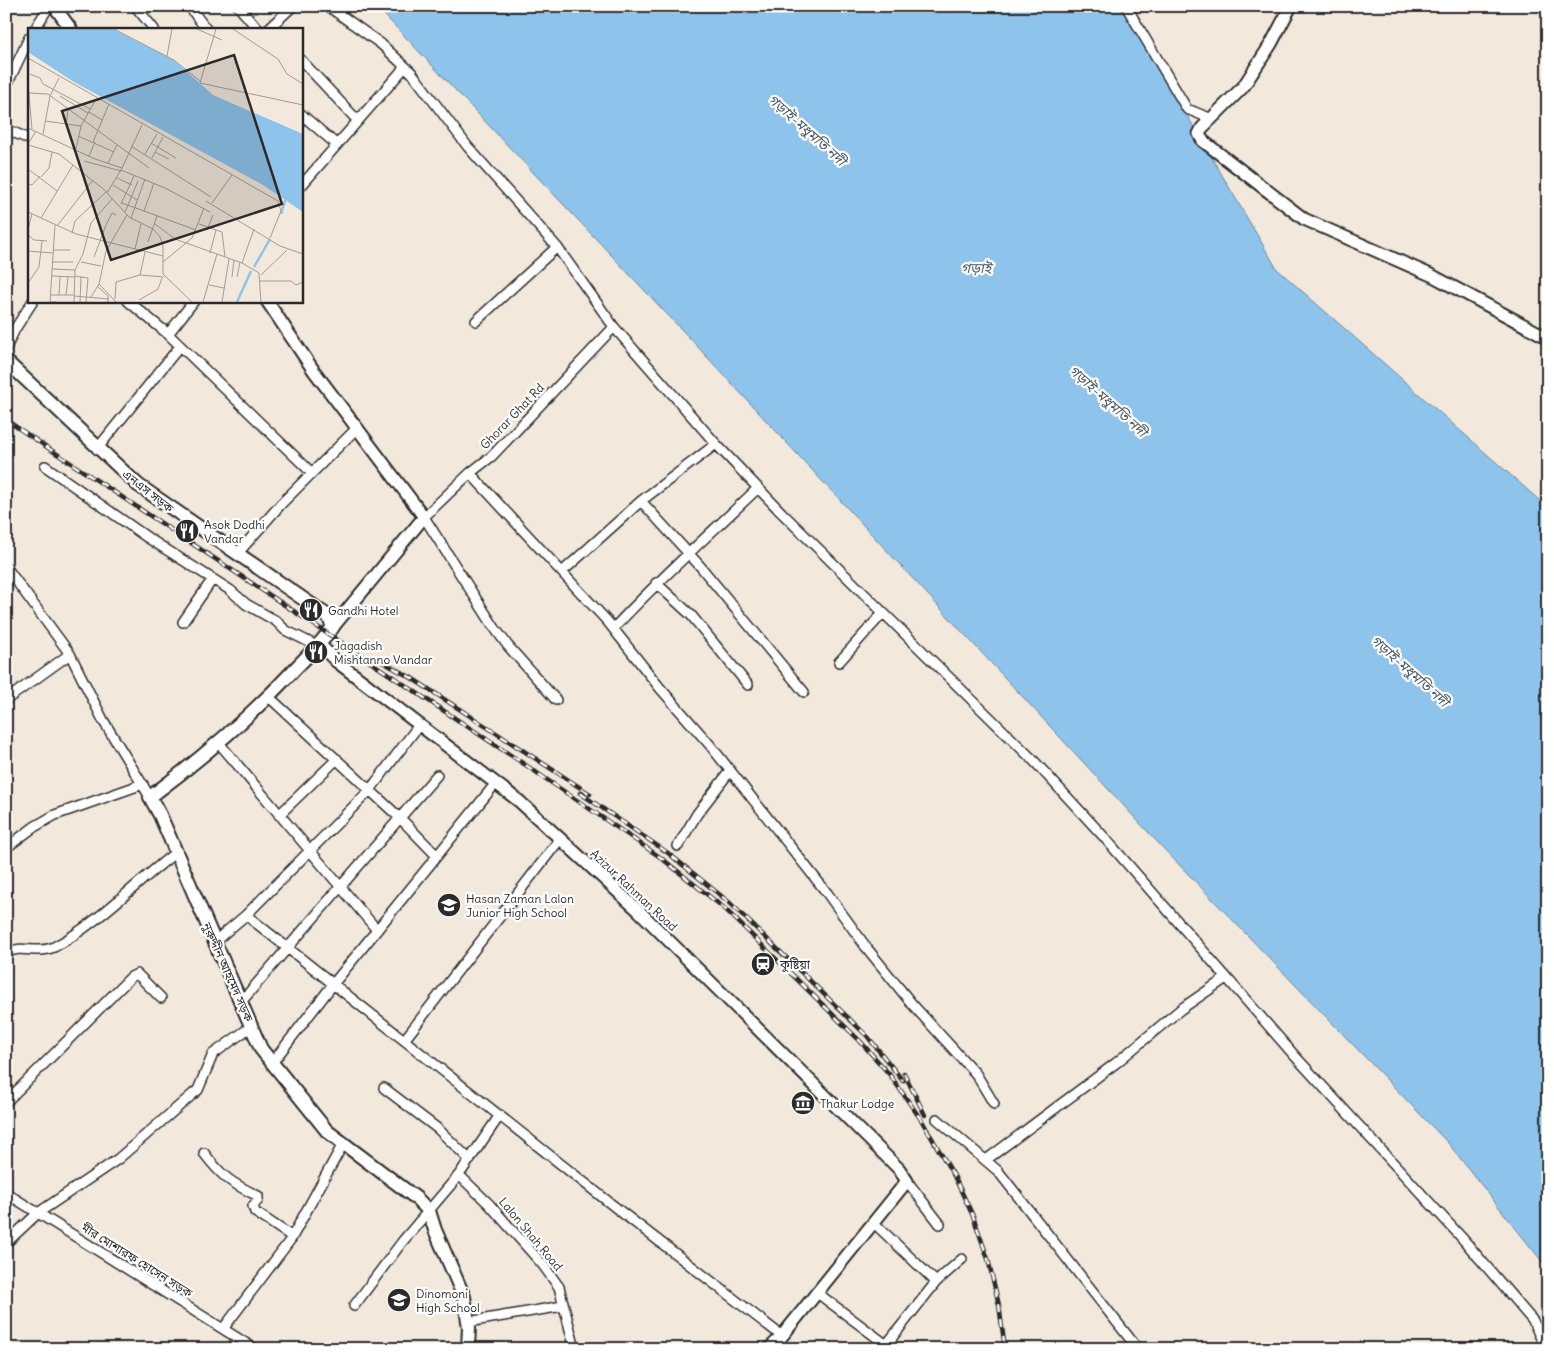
<svg xmlns="http://www.w3.org/2000/svg" width="1554" height="1355" font-family="Delius,'Noto Sans Bengali',sans-serif">
<style>
.water{fill:#8ec4ec;stroke:#66879f}
.lines{fill:none;stroke-linecap:round;stroke-linejoin:round}
.minor-casing{stroke:#2b2b2b;stroke-width:12}
.tertiary-casing{stroke:#2b2b2b;stroke-width:15}
.secondary-casing{stroke:#2b2b2b;stroke-width:16}
.minor{stroke:#fff;stroke-width:9}
.tertiary{stroke:#fff;stroke-width:11}
.secondary{stroke:#fff;stroke-width:12}
.rail-casing{stroke:#2b2b2b;stroke-width:4.5}
.rail{stroke:#fff;stroke-width:2.5;stroke-dasharray:8;stroke-linecap:butt}
.labels{text-anchor:middle;dominant-baseline:central;stroke-width:4.5;stroke-linejoin:round;paint-order:stroke}
.street-label{font-size:12px;fill:#2b2b2b;stroke:#fff}
.poi-label{font-size:12px;fill:#2b2b2b;stroke:#fff;text-anchor:start}
.water-label{font-size:14px;font-style:italic;fill:#495965;stroke:#fff}
.inset-river{fill:none;stroke:#8ec4ec;stroke-width:2.5}
.inset-road{fill:none;stroke:#a29c95;stroke-width:1}
.view{fill:#2b2b2b;fill-opacity:0.15;stroke:#2b2b2b;stroke-width:2.5}
.inset-edge{fill:none;stroke:#2b2b2b;stroke-width:2.5}
</style>
<rect width="100%" height="100%" fill="#f2e8db"/>
<filter id="ink" filterUnits="userSpaceOnUse"><feTurbulence type="fractalNoise" baseFrequency=".02" numOctaves="2"/><feDisplacementMap in="SourceGraphic" scale="10" xChannelSelector="R" yChannelSelector="G"/><feConvolveMatrix kernelMatrix="1 2 1 2 8 2 1 2 1" color-interpolation-filters="sRGB"/></filter>
<g filter="url(#ink)">
<!-- water -->
<path class="water" d="M 376,6 L 1123,6 L 1277,269 L 1548,508 L 1548,1269 L 1448,1143 L 1162,847 L 682,330 Z"/>
<g class="lines">
<!-- minor casing -->
<g class="minor-casing">
<path id="minor" d="M 135,6 L 154,29
M 189,6 L 206,29
M 238,6 L 258,29
M 328,6 L 381,44 L 412,73 L 468,147 L 557,247 L 614,327 L 716,444 L 782,513 L 1035,762 L 1104,837 L 1294,1055 L 1462,1238 L 1533,1321 L 1546,1349
M 1126,6 L 1187,109 L 1212,119
M 35,29 L 49,6
M 268,29 L 293,6
M 301,60 L 358,121
M 6,87 L 29,38
M 301,114 L 337,145
M 6,129 L 29,139
M 301,186 L 405,67
M 128,301 L 168,334 L 312,473
M 476,321 L 557,247
M 168,334 L 194,301
M 6,348 L 15,329 L 33,301
M 97,449 L 180,346
M 45,466 L 148,538 L 230,590 L 246,604 L 276,621 L 285,630 L 317,646
M 470,473 L 608,622 L 660,688 L 710,745 L 827,893 L 866,947 L 912,1004 L 976,1074 L 994,1104
M 641,501 L 700,566 L 804,692
M 238,553 L 281,504 L 358,427
M 6,567 L 70,654 L 103,720 L 150,797
M 562,572 L 641,501 L 716,444
M 656,583 L 691,615 L 748,685
M 183,622 L 212,580
M 614,628 C 659,579 709,535 758,488
M 839,662 L 883,613
M 269,697 L 400,818 L 437,856
M 6,700 L 70,654
M 556,700 L 508,646 L 494,627 L 424,517 L 470,473 L 492,456 L 614,327
M 219,743 L 377,930
M 279,815 L 337,759
M 678,846 L 697,814 L 730,771
M 6,848 L 34,827 L 55,815 L 143,784
M 246,915 L 620,1211 L 782,1336
M 214,942 L 246,915 L 370,790 L 419,725
M 6,953 C 22,944 37,955 54,947 C 96,925 137,882 175,853
M 241,1002 L 437,775
M 405,1039 L 560,839
M 272,1063 L 334,983 L 496,783
M 384,1088 L 438,1129 L 470,1160
M 6,1102 L 131,977 L 137,974 L 161,998
M 937,1119 L 998,1171 L 1138,1349
M 204,1153 C 222,1177 231,1183 258,1196 L 258,1200 L 253,1206 L 255,1212 L 291,1236
M 986,1160 L 1116,1063 L 1181,1009 L 1226,978
M 459,1175 L 489,1204 L 543,1265 L 559,1287 L 575,1349
M 907,1181 L 940,1224
M 6,1193 L 255,1349
M 873,1222 L 936,1282
M 6,1243 L 38,1213 L 118,1159 L 193,1094 L 198,1090 L 213,1054 L 252,1026
M 816,1292 L 892,1349
M 354,1306 L 402,1242 L 459,1175 L 500,1115
M 468,1322 L 563,1306
M 223,1329 L 291,1239 L 343,1144
M 883,1349 L 936,1282 L 962,1259"/>
</g>
<!-- tertiary casing -->
<g class="tertiary-casing">
<path id="tertiary" d="M 54,6 L 71,29
M 1291,6 L 1271,44 L 1243,87 L 1202,128 L 1199,134 L 1203,141 L 1304,219 L 1433,276 L 1548,338
M 267,301 L 314,371 L 424,517 L 333,627
M 320,645 L 336,661 L 519,801 L 639,911 L 899,1169 L 907,1181 L 782,1336 L 769,1349"/>
</g>
<!-- secondary casing -->
<g class="secondary-casing">
<path id="secondary" d="M 6,361 L 138,485 L 328,616 L 333,627 C 321,644 306,657 292,672 C 248,719 201,759 150,797 L 160,815 L 261,1049 L 327,1131 L 416,1198 L 429,1211 L 435,1230 L 464,1297 L 469,1327 L 468,1349"/>
</g>
<!-- minor -->
<use href="#minor" class="minor"/>
<!-- tertiary -->
<use href="#tertiary" class="tertiary"/>
<!-- secondary -->
<use href="#secondary" class="secondary"/>
<!-- rail casing -->
<g class="rail-casing">
<path id="rail" d="M 6,420 L 527,766 L 660,857 L 724,908 L 860,1041 L 890,1075 L 922,1121 L 954,1176 L 973,1216 L 988,1259 L 999,1305 L 1005,1349
M 379,660 L 410,677 L 590,794
M 580,793 L 668,853 L 730,903 L 868,1037 L 903,1081
M 904,1073 L 925,1115"/>
</g>
<!-- rail -->
<use href="#rail" class="rail"/>
</g>
</g>
<!-- icons -->
<defs>
<g id="restaurant-disc" transform="scale(1.25)"><circle r="9.5" fill="#2b2b2b" stroke="#fff"/><path d="M-5-6h1v4h1v-4h1v4h1v-4h1v5L-1.5 .5V6h-2V.5L-5-1ZM5-6V6H3V1.5H1.5Q1.5-4 5-6Z" fill="#fff"/></g>
<g id="school-disc" transform="scale(1.25)"><circle r="9.5" fill="#2b2b2b" stroke="#fff"/><path d="M0-5L7-2L0 1L-7-2ZM-4 1L0 2.5L4 1V4Q0 6-4 4Z" fill="#fff"/></g>
<g id="station-disc" transform="scale(1.25)"><circle r="9.5" fill="#2b2b2b" stroke="#fff"/><path d="M-3-6H3Q5-6 5-4V2Q5 4 3 4L4.5 6H3L1.5 4h-3L-3 6H-4.5L-3 4Q-5 4-5 2V-4Q-5-6-3-6ZM-3.5-4v3h7v-3ZM-3.5 1v1.5H-2V1ZM2 1v1.5H3.5V1Z" fill="#fff"/></g>
<g id="museum-disc" transform="scale(1.25)"><circle r="9.5" fill="#2b2b2b" stroke="#fff"/><path d="M0-6L6-3V-2H-6V-3ZM-5-1h2V3h-2ZM-1-1h2V3h-2ZM3-1h2V3H3ZM-6 4H6V6H-6Z" fill="#fff"/></g>
</defs>
<g fill-rule="evenodd">
<use href="#restaurant-disc" x="187" y="531"/>
<use href="#restaurant-disc" x="311" y="610"/>
<use href="#restaurant-disc" x="316" y="652"/>
<use href="#school-disc" x="449" y="905"/>
<use href="#station-disc" x="763" y="964"/>
<use href="#museum-disc" x="803" y="1103"/>
<use href="#school-disc" x="399" y="1300"/>
</g>
<g class="labels">
<!-- street labels -->
<g class="street-label">
<text transform="translate(512 416) rotate(-46)">Ghorar Ghat Rd</text>
<text transform="translate(148 491) rotate(38)">এনএস সড়ক</text>
<text transform="translate(634 890) rotate(43)">Azizur Rahman Road</text>
<text transform="translate(228 972) rotate(66)">নুরুদ্দীন আহমেদ সড়ক</text>
<text transform="translate(531 1234) rotate(50)">Lalon Shah Road</text>
<text transform="translate(137 1260) rotate(32)">মীর মোশারফ হোসেন সড়ক</text>
</g>
<!-- poi labels -->
<g class="poi-label">
<text x="204" y="524">Asok Dodhi<tspan x="204" dy="14">Vandar</tspan></text>
<text x="328" y="610">Gandhi Hotel</text>
<text x="334" y="645">Jagadish<tspan x="334" dy="14">Mishtanno Vandar</tspan></text>
<text x="466" y="898">Hasan Zaman Lalon<tspan x="466" dy="14">Junior High School</tspan></text>
<text x="780" y="964">কুষ্টিয়া</text>
<text x="820" y="1103">Thakur Lodge</text>
<text x="416" y="1293">Dinomoni<tspan x="416" dy="14">High School</tspan></text>
</g>
<!-- water labels -->
<g class="water-label">
<text transform="translate(807 130) rotate(42)">গড়াই-মধুমতি নদী</text>
<text x="976" y="268">গড়াই</text>
<text transform="translate(1108 401) rotate(42)">গড়াই-মধুমতি নদী</text>
<text transform="translate(1410 671) rotate(42)">গড়াই-মধুমতি নদী</text>
</g>
</g>
<!-- overview -->
<g transform="translate(28 28)">
<rect width="275" height="275" fill="#f2e8db"/>
<path d="M 0,1 L 85,1 L 146,32 L 185,67 L 275,106 L 275,184 L 235,157 L 46,54 L 0,24 Z" fill="#8ec4ec"/>
<path class="inset-river" d="M 253,186 L 258,170M 226,239 L 242,211M 209,274 L 223,243"/>
<path class="inset-road" d="M 86,1 L 146,32 L 172,53M 169,1 L 194,12M 188,1 L 172,55 L 275,77M 205,1 L 250,31 L 259,46 L 275,56M 139,28 L 144,1M 0,30 L 250,173 L 253,183 L 242,210M 2,46 L 12,50 L 15,56 L 62,81M 0,56 L 4,101M 1,65 L 20,66 L 121,140M 32,68 L 60,85M 61,84 L 74,92M 17,93 L 53,98M 38,97 L 40,81M 0,100 L 67,131 L 94,140 L 79,165 L 101,189 L 125,201 L 132,209 L 135,218 L 135,246 L 164,274M 15,106 L 22,68 L 31,50M 50,108 L 86,124M 65,114 L 81,76M 123,115 L 148,130M 0,116 L 8,103M 0,117 L 31,126 L 79,164M 103,118 L 183,169M 48,121 L 53,98 L 68,71M 127,124 L 141,131M 117,126 L 129,106M 61,128 L 67,114M 124,130 L 135,109M 56,133 L 93,143M 80,135 L 89,117M 94,140 L 114,97M 0,141 L 29,163M 93,142 L 137,160 L 182,184M 13,149 L 21,140 L 24,124M 89,150 L 104,157M 0,156 L 4,157 L 12,148M 85,157 L 109,172M 178,173 L 252,218 L 275,226M 94,175 L 168,202M 184,175 L 204,147M 93,176 L 106,148M 116,183 L 126,155M 0,184 L 48,206 L 135,228M 97,184 L 110,153M 13,190 L 45,137M 103,190 L 117,151M 127,196 L 147,211 L 214,235 L 231,245 L 233,274M 171,196 L 194,204 L 197,229M 27,197 L 22,274 L 28,274M 29,198 L 65,152M 0,201 L 4,186M 179,202 L 185,187M 44,205 L 47,193 L 78,164M 0,207 L 6,212 L 19,213M 120,214 L 129,188M 107,221 L 113,196M 25,222 L 42,222M 0,223 L 25,225M 117,224 L 112,247 L 136,249M 182,225 L 188,202M 66,229 L 78,197 L 84,185 L 88,187M 25,234 L 45,234M 53,234 L 73,238M 135,234 L 164,210 L 176,180M 214,235 L 226,201M 24,241 L 47,242 L 46,274M 47,242 L 55,226 L 63,195 L 84,171M 233,247 L 259,222M 24,248 L 47,249M 47,248 L 60,250 L 58,274M 204,249 L 206,232M 209,249 L 212,234M 232,253 L 263,253 L 268,257 L 275,254M 0,255 L 11,239 L 14,213M 71,256 L 88,274M 181,257 L 196,260M 69,258 L 80,268 L 80,274M 23,267 L 46,267M 31,267 L 32,249M 38,267 L 40,249M 46,268 L 81,271M 63,269 L 71,256 L 78,223 L 99,187M 87,271 L 88,254 L 112,247M 111,272 L 130,261 L 134,250M 52,274 L 53,249M 175,274 L 189,226M 194,274 L 201,231"/>
<path class="view" d="M 206,27 L 254,176 L 83,232 L 34,83 Z"/>
<rect width="275" height="275" class="inset-edge"/>
</g>
<!-- margin -->
<rect width="1554" height="1355" fill="none" stroke="#fff" stroke-width="25"/>
<rect x="12" y="12" width="1529" height="1330" fill="none" stroke="#2b2b2b" stroke-width="2" filter="url(#ink)"/>
</svg>
